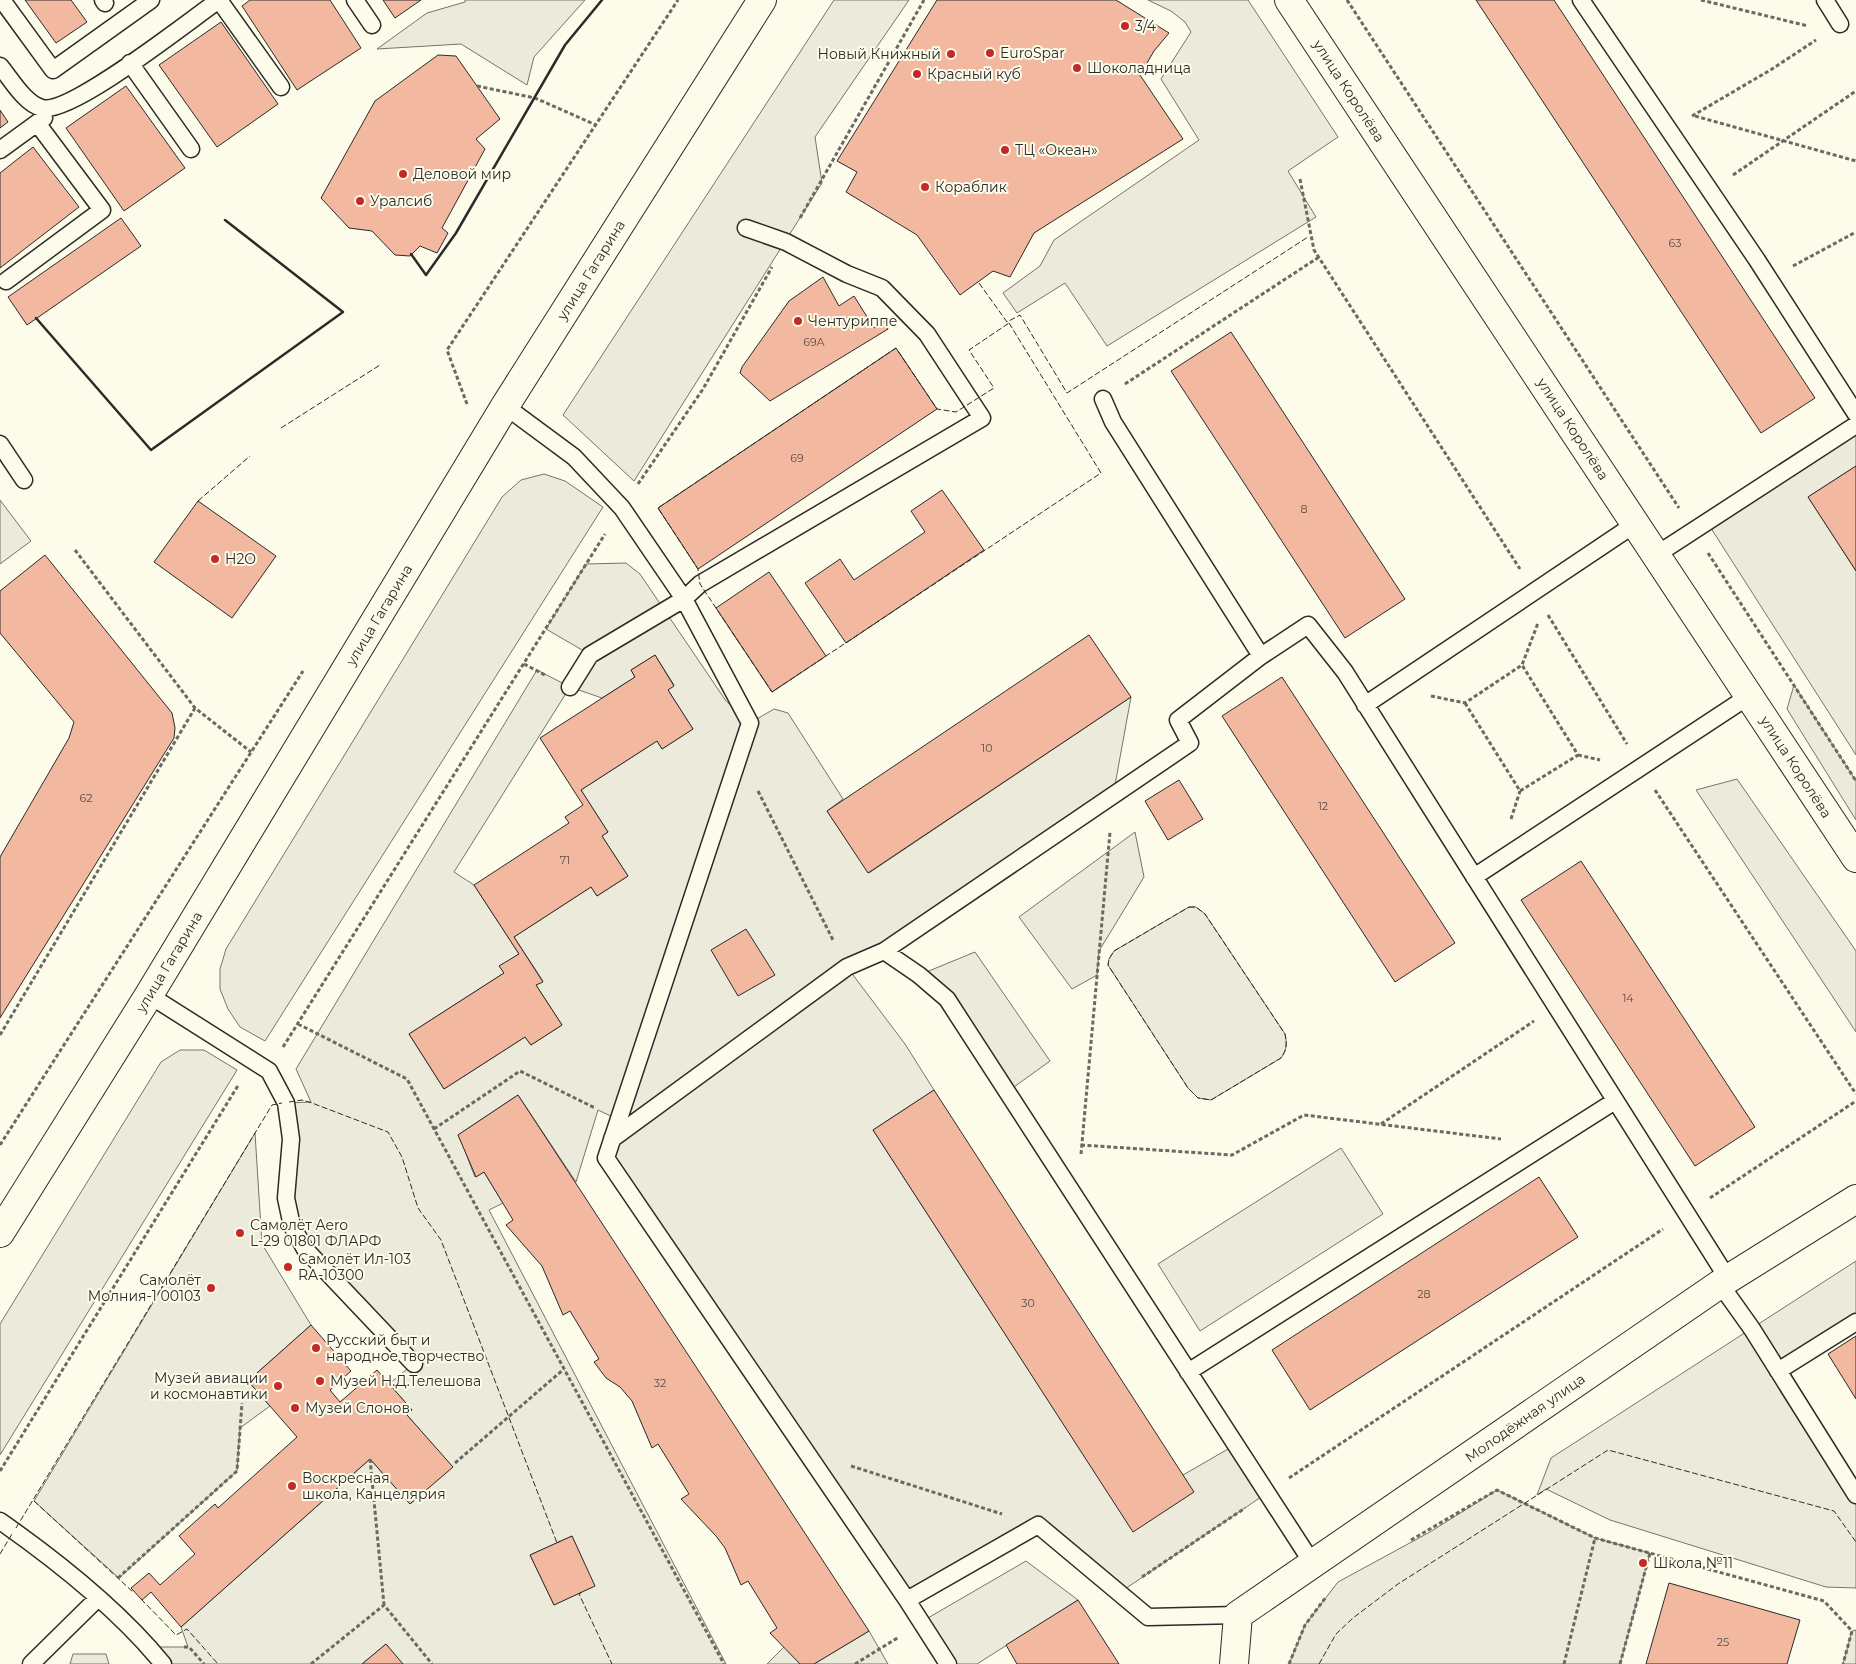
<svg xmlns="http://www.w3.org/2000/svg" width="1856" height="1664" font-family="Montserrat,sans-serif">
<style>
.green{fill:#ecebdb;stroke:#74746e;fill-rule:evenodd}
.parking{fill:#eceadb;stroke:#74746e}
.building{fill:#f2b8a0;stroke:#2b2b2b}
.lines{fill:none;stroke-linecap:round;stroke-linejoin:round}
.service-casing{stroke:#2b2b2b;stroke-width:19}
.minor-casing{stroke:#2b2b2b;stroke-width:30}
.secondary-casing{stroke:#2b2b2b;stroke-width:30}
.primary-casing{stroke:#2b2b2b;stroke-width:30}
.path{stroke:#6a6964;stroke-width:3;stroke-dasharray:4 2.5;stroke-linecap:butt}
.service{stroke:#fdfbea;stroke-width:16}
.minor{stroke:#fdfbea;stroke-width:28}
.secondary{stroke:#fdfbea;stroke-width:28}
.primary{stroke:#fdfbea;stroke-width:28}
.fence{stroke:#2b2b2b;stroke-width:1;stroke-dasharray:6 2.5;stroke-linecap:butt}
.wall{stroke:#2b2b2b;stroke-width:2.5}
.poi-dot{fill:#c62828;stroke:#fdfbea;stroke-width:2}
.labels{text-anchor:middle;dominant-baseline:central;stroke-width:4;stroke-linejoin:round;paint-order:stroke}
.number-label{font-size:11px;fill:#5d4e48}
.poi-label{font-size:14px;fill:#2b2b2b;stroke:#fdfbea;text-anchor:start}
.street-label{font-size:14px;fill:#2b2b2b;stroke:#fdfbea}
</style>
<rect width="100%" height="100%" fill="#fdfbea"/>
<!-- green -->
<path class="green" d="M 1856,425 L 1856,466 L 1808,497 L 1856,571 L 1856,755 L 1707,522 Z
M 544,474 L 565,481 L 603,507 L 265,1041 L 240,1027 L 228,1009 L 220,989 L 220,969 L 226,949 L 502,497 L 521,480 Z
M 626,563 L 640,574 L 726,701 L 750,723 L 774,709 L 788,713 L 843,799 L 827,811 L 869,873 L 1131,697 L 1113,796 L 847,967 L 905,1044 L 934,1090 L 873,1130 L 1133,1531 L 1183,1475 L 1235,1445 L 1267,1493 L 1119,1593 L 1038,1525 L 907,1600 L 606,1158 L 619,1120 L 598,1110 L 576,1182 L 518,1095 L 458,1135 C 465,1148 469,1163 475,1177 L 484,1172 L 503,1203 L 489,1210 L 726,1664 L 402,1664 L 386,1644 L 362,1664 L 163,1664 L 149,1647 L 188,1647 L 181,1627 L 370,1459 L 410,1504 L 452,1467 L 407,1415 L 412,1410 L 389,1384 L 413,1364 L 292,1226 L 286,1103 L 311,1102 L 296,1069 L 537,670 L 570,687 L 589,654 L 546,629 L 586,564 ZM 655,655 L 674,685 L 668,690 L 693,729 L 662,749 L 657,741 L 581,790 L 608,832 L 602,836 L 628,876 L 597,896 L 591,887 L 514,937 L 543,981 L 536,985 L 562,1025 L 531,1045 L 525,1037 L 444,1089 L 409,1034 L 504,973 L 500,966 L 519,954 L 474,885 L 454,872 L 570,687 L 602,698 L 635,677 L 631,670 ZM 572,1536 L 594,1586 L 554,1605 L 530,1555 Z
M 1794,685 L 1856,781 L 1856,820 L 1787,709 Z
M 1737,779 L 1856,951 L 1856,1032 L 1696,790 Z
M 1135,832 L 1144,877 L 1099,951 L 1097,975 L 1072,989 L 1019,917 Z
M 1189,907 L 1196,907 L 1205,914 L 1285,1034 C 1287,1043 1287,1050 1281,1058 L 1211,1100 L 1198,1098 L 1188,1088 L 1108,965 L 1109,959 L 1114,951 Z
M 180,1050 L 204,1050 L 237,1070 L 0,1455 L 0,1324 L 161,1062 Z
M 255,1133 L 262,1244 L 311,1325 L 248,1381 L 270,1406 L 240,1428 L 237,1471 L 119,1578 L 34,1501 Z
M 1341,1148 L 1383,1214 L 1200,1331 L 1158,1264 Z
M 1856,1261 L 1856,1322 L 1778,1371 L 1856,1495 L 1856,1588 L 1826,1587 L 1610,1520 L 1546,1489 L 1537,1495 L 1551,1458 Z
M 1497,1490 L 1595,1538 L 1650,1553 L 1620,1664 L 1289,1664 L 1305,1625 L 1338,1582 L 1430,1532 Z
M 1026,1561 L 1078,1600 L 977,1664 L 948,1664 L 921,1622 Z
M 1856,1630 L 1856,1664 L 1843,1664 L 1852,1631 Z
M 869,1631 L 888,1664 L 814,1664 Z
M 785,1646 L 800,1664 L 767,1664 Z
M 73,1654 L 106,1654 L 109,1664 L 70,1664 Z"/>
<!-- parking -->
<path class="parking" d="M 465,0 L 585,0 L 534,57 L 527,85 L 461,44 L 377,49 L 427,13 L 465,2 Z
M 834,0 L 909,0 L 815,137 L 822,183 L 634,481 L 563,415 Z
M 1148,0 L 1248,0 L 1338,137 L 1288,171 L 1316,217 L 1107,346 L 1065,283 L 1017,313 L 1003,293 L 1040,266 L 1054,240 L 1199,140 L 1161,79 L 1191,32 L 1185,22 L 1171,11 Z
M 0,500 L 31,541 L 0,564 Z
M 975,952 L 1050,1061 L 1007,1092 L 919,975 Z"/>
<!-- building -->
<path class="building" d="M 25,0 L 71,0 L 87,22 L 56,43 Z
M 250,0 L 330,0 L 361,48 L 297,90 L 242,6 Z
M 383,0 L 421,0 L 395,18 Z
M 937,0 L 1116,0 L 1169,33 L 1154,51 L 1140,75 L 1183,139 L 1034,233 L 1010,277 L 993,271 L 960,295 L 917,235 L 846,192 L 857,172 L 837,161 Z
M 1476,0 L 1554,0 L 1815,398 L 1761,433 Z
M 221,22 L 278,104 L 217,147 L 159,65 Z
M 438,55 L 456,56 L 500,119 L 476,139 L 485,149 L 442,228 L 448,233 L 437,253 L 420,246 L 410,256 L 395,255 L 372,231 L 349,228 L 321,198 L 375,101 Z
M 126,86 L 185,168 L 124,211 L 66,128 Z
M 0,110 L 8,122 L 0,128 Z
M 33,147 L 79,207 L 0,268 L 0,173 Z
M 121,218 L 141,246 L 27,325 L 8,297 Z
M 823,277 L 839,306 L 854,296 L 874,328 L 884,321 L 888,329 L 770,401 L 740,373 L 742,367 L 789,301 Z
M 1231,332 L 1405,599 L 1345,638 L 1171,371 Z
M 896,348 L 937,409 L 698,569 L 658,508 Z
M 1856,466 L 1856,571 L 1808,497 Z
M 942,490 L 984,550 L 846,643 L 805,583 L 840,559 L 854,580 L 925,532 L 911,511 Z
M 198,501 L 276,556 L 232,618 L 154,562 Z
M 45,555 L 172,713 L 175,728 L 174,738 L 0,1018 L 0,857 L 69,738 L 74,722 L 0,633 L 0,591 Z
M 769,572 L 826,656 L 772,692 L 716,608 Z
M 1089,635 L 1131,697 L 868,873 L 827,811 Z
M 655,655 L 674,686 L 668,690 L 693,729 L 662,749 L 657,741 L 581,790 L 608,832 L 602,836 L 628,876 L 597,896 L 591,887 L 514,937 L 543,982 L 536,985 L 562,1025 L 531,1045 L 525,1037 L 444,1089 L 409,1034 L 504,973 L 499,966 L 519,954 L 474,885 L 569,823 L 565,817 L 583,805 L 540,738 L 635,677 L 631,670 Z
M 1282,677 L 1455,943 L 1395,982 L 1222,716 Z
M 1179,780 L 1203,819 L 1168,840 L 1145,801 Z
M 1581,861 L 1755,1127 L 1695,1166 L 1521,900 Z
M 746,929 L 775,975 L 738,996 L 711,950 Z
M 934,1090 L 1194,1492 L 1133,1532 L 873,1130 Z
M 518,1095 L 869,1631 L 814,1664 L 800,1664 L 770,1633 L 777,1628 L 748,1581 L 741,1585 L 725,1548 L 716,1536 L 681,1499 L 689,1494 L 658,1444 L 652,1448 L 632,1401 L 620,1387 L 606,1378 L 594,1362 L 599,1359 L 570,1311 L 563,1315 L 542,1266 L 506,1225 L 513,1220 L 484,1172 L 476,1177 L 458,1135 Z
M 1539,1177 L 1578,1237 L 1310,1410 L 1272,1350 Z
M 311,1325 L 351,1371 L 330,1390 L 340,1402 L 377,1370 L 412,1410 L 407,1415 L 453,1467 L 410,1504 L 370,1459 L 181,1627 L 151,1592 L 142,1600 L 131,1588 L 149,1573 L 160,1585 L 195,1554 L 179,1536 L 215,1504 L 218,1508 L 297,1437 L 248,1381 Z
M 1856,1336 L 1856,1399 L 1828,1354 Z
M 572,1536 L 595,1586 L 554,1605 L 530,1555 Z
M 1669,1583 L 1800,1620 L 1787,1664 L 1646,1664 Z
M 1078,1600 L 1119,1664 L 1017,1664 L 1006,1645 Z
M 386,1644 L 403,1664 L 362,1664 Z"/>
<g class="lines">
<!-- service casing -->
<g class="service-casing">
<path id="service" d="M 2,0 L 53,70 L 151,0
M 103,0 L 105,3
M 219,0 L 281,87
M 355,0 L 372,25
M 1581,0 L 1757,260 L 1856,414
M 1825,0 L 1840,24
M 130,63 L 191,149
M 0,66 C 11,79 25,104 42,108 C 71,115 190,20 219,0
M 0,150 L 44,118
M 6,281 L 102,210 L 37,123
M 1103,399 L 1113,422 L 1261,656 L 1308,625 L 1345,672 L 1728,1279
M 505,406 L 574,457 L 622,508 L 684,599 L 750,723 L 606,1158 L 907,1600 L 1038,1525 L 1148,1617 L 1238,1615
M 0,444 L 24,480
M 1656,555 L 1856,425
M 570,687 L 590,655 L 684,599 L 700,584 L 982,418 L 927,334 L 882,288 L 847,274 L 786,242 L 746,228
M 1365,705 L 1635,524
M 1474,877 L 1749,696
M 884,951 L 1190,743 L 1178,720 L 1261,656
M 149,995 L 269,1071 L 286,1103 L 291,1139 L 286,1198 L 292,1226 L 305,1249 L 414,1364
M 612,1139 L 847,967 L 884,951 L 919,975 L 947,999 L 1313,1564
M 1720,1284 L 1752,1329 L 1856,1495
M 1778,1371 L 1856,1322
M 1188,1372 L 1615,1101
M 0,1521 C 57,1561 119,1610 163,1664
M 907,1600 L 948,1664
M 31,1664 L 98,1598"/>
</g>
<!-- minor casing -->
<g class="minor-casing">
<path id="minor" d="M 1234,1664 L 1238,1615 L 1720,1284 L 1856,1199"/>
</g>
<!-- secondary casing -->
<g class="secondary-casing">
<path id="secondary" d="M 1289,0 L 1856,858"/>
</g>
<!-- primary casing -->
<g class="primary-casing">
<path id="primary" d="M 0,1233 L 149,995 L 505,406 L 762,0"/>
</g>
<!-- path -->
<path class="path" d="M 1347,0 L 1679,508
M 1701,0 L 1808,26
M 477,86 L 535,98 L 596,125
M 1692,116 L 1772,69 L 1816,40
M 1695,116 L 1856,161
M 1733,175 L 1856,91
M 1300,179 L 1314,250 L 1520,569
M 800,218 L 924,0
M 1793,266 L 1856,232
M 1125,384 L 1319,257
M 467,404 L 447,350 L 678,0
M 638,484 L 703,389 L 772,267
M 75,550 L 195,708 L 251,752
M 1708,553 L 1856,781
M 1548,615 L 1627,744
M 524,664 L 545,675
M 1431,696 L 1465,703 L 1522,665 L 1538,623
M 1465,703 L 1520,791 L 1578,755 L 1522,665
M 1578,755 L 1600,760
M 1655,790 L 1856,1094
M 758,791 L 834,942
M 1511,819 L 1520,791
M 298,1024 L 407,1079 L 724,1664
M 0,1035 L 195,708
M 283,1047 L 605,534
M 1381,1124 L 1534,1021
M 434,1129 L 520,1071 L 595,1108
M 0,1145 L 303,671
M 1081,1145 L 1232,1155 L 1304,1115 L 1501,1139
M 1081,1154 L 1110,832
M 1710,1198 L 1856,1101
M 370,1459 L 384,1605
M 455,1463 L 564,1369
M 851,1466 L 1002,1514
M 0,1471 L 239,1084
M 1289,1478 L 1663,1229
M 1411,1540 L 1497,1490 L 1595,1538 L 1824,1601 L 1852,1631 L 1843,1664
M 1142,1577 L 1245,1508
M 118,1578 L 237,1471 L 242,1403
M 184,1647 L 189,1647 L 204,1664
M 311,1664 L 384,1605 L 432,1664
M 855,1664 L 899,1637
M 1289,1664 L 1305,1625 L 1326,1597
M 1564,1664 L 1595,1538
M 1620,1664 L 1650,1553"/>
<!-- service -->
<use href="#service" class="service"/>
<!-- minor -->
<use href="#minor" class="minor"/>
<!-- secondary -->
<use href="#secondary" class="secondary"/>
<!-- primary -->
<use href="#primary" class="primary"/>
<!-- fence -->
<path class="fence" d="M 979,283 L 1007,322 L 1020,315 L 1067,393 L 1308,237
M 1009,323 L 1101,473 L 772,692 L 700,584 L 698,569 L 658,508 L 896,348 L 937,409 L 956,412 L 994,388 L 969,350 Z
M 281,428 L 380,365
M 198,501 L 250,456
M 1189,907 L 1196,907 L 1205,914 L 1285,1034 C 1287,1043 1287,1050 1281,1058 L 1211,1100 L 1198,1098 L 1188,1088 L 1108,965 L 1109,959 L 1114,951 Z
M 289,1102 L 302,1100 L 312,1103 L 388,1132 L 402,1157 L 418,1208 L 441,1240 L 557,1543 L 560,1541
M 34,1501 L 133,1592
M 16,1528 L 272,1105 L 282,1103
M 0,1554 L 12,1534
M 582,1592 L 579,1594 L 612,1664
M 141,1599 L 176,1635 L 187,1629 L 218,1664
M 1319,1664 L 1336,1634 L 1353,1618 L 1398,1584 L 1608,1450 L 1834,1511 L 1856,1542"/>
<!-- wall -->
<path class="wall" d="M 411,254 L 426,275 L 456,233 L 565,45 L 602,0
M 36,318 L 151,450 L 343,312 L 225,220"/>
</g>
<!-- markers -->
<g class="poi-dot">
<circle cx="1125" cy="26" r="5"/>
<circle cx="990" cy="53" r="5"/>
<circle cx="951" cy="54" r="5"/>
<circle cx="1077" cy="68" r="5"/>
<circle cx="917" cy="74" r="5"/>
<circle cx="1005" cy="150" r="5"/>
<circle cx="403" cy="174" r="5"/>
<circle cx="925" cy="187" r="5"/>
<circle cx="360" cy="201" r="5"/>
<circle cx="798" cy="321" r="5"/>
<circle cx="215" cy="559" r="5"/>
<circle cx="240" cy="1233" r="5"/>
<circle cx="288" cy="1267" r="5"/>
<circle cx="211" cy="1288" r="5"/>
<circle cx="316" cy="1348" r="5"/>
<circle cx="320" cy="1381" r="5"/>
<circle cx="278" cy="1386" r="5"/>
<circle cx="295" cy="1408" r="5"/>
<circle cx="292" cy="1486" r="5"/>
<circle cx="1643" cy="1563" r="5"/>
</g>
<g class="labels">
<!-- number labels -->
<g class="number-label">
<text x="1675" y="243">63</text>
<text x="814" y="342">69А</text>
<text x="797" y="458">69</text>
<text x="1304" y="509">8</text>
<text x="987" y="748">10</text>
<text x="86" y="798">62</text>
<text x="1323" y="806">12</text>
<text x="565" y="860">71</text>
<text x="1628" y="998">14</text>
<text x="1424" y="1294">28</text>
<text x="1028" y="1303">30</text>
<text x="660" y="1383">32</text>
<text x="1723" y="1642">25</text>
</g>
<!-- poi labels -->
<g class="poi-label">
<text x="1135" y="26">3/4</text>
<text x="1000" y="53">EuroSpar</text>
<text x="941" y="54" text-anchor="end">Новый Книжный</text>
<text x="1087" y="68">Шоколадница</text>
<text x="927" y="74">Красный куб</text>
<text x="1015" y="150">ТЦ «Океан»</text>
<text x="413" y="174">Деловой мир</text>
<text x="935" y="187">Кораблик</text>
<text x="370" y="201">Уралсиб</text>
<text x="808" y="321">Чентуриппе</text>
<text x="225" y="559">H2O</text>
<text x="250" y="1225">Самолёт Aero<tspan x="250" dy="16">L-29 01801 ФЛАРФ</tspan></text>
<text x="298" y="1259">Самолёт Ил-103<tspan x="298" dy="16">RA-10300</tspan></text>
<text x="201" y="1280" text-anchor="end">Самолёт<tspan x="201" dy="16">Молния-1 00103</tspan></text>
<text x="326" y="1340">Русский быт и<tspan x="326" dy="16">народное творчество</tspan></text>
<text x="268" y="1378" text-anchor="end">Музей авиации<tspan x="268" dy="16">и космонавтики</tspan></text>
<text x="330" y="1381">Музей Н.Д.Телешова</text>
<text x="305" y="1408">Музей Слонов</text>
<text x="302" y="1478">Воскресная<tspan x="302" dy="16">школа, Канцелярия</tspan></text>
<text x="1653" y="1563">Школа №11</text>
</g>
<!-- street labels -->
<g class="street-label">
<text transform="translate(1349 91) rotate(57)">улица Королёва</text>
<text transform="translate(591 270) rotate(-58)">улица Гагарина</text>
<text transform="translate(1573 429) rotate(57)">улица Королёва</text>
<text transform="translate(379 615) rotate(-59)">улица Гагарина</text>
<text transform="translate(1796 767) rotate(57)">улица Королёва</text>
<text transform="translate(169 962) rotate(-59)">улица Гагарина</text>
<text transform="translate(1525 1418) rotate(-35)">Молодёжная улица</text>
</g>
</g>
</svg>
